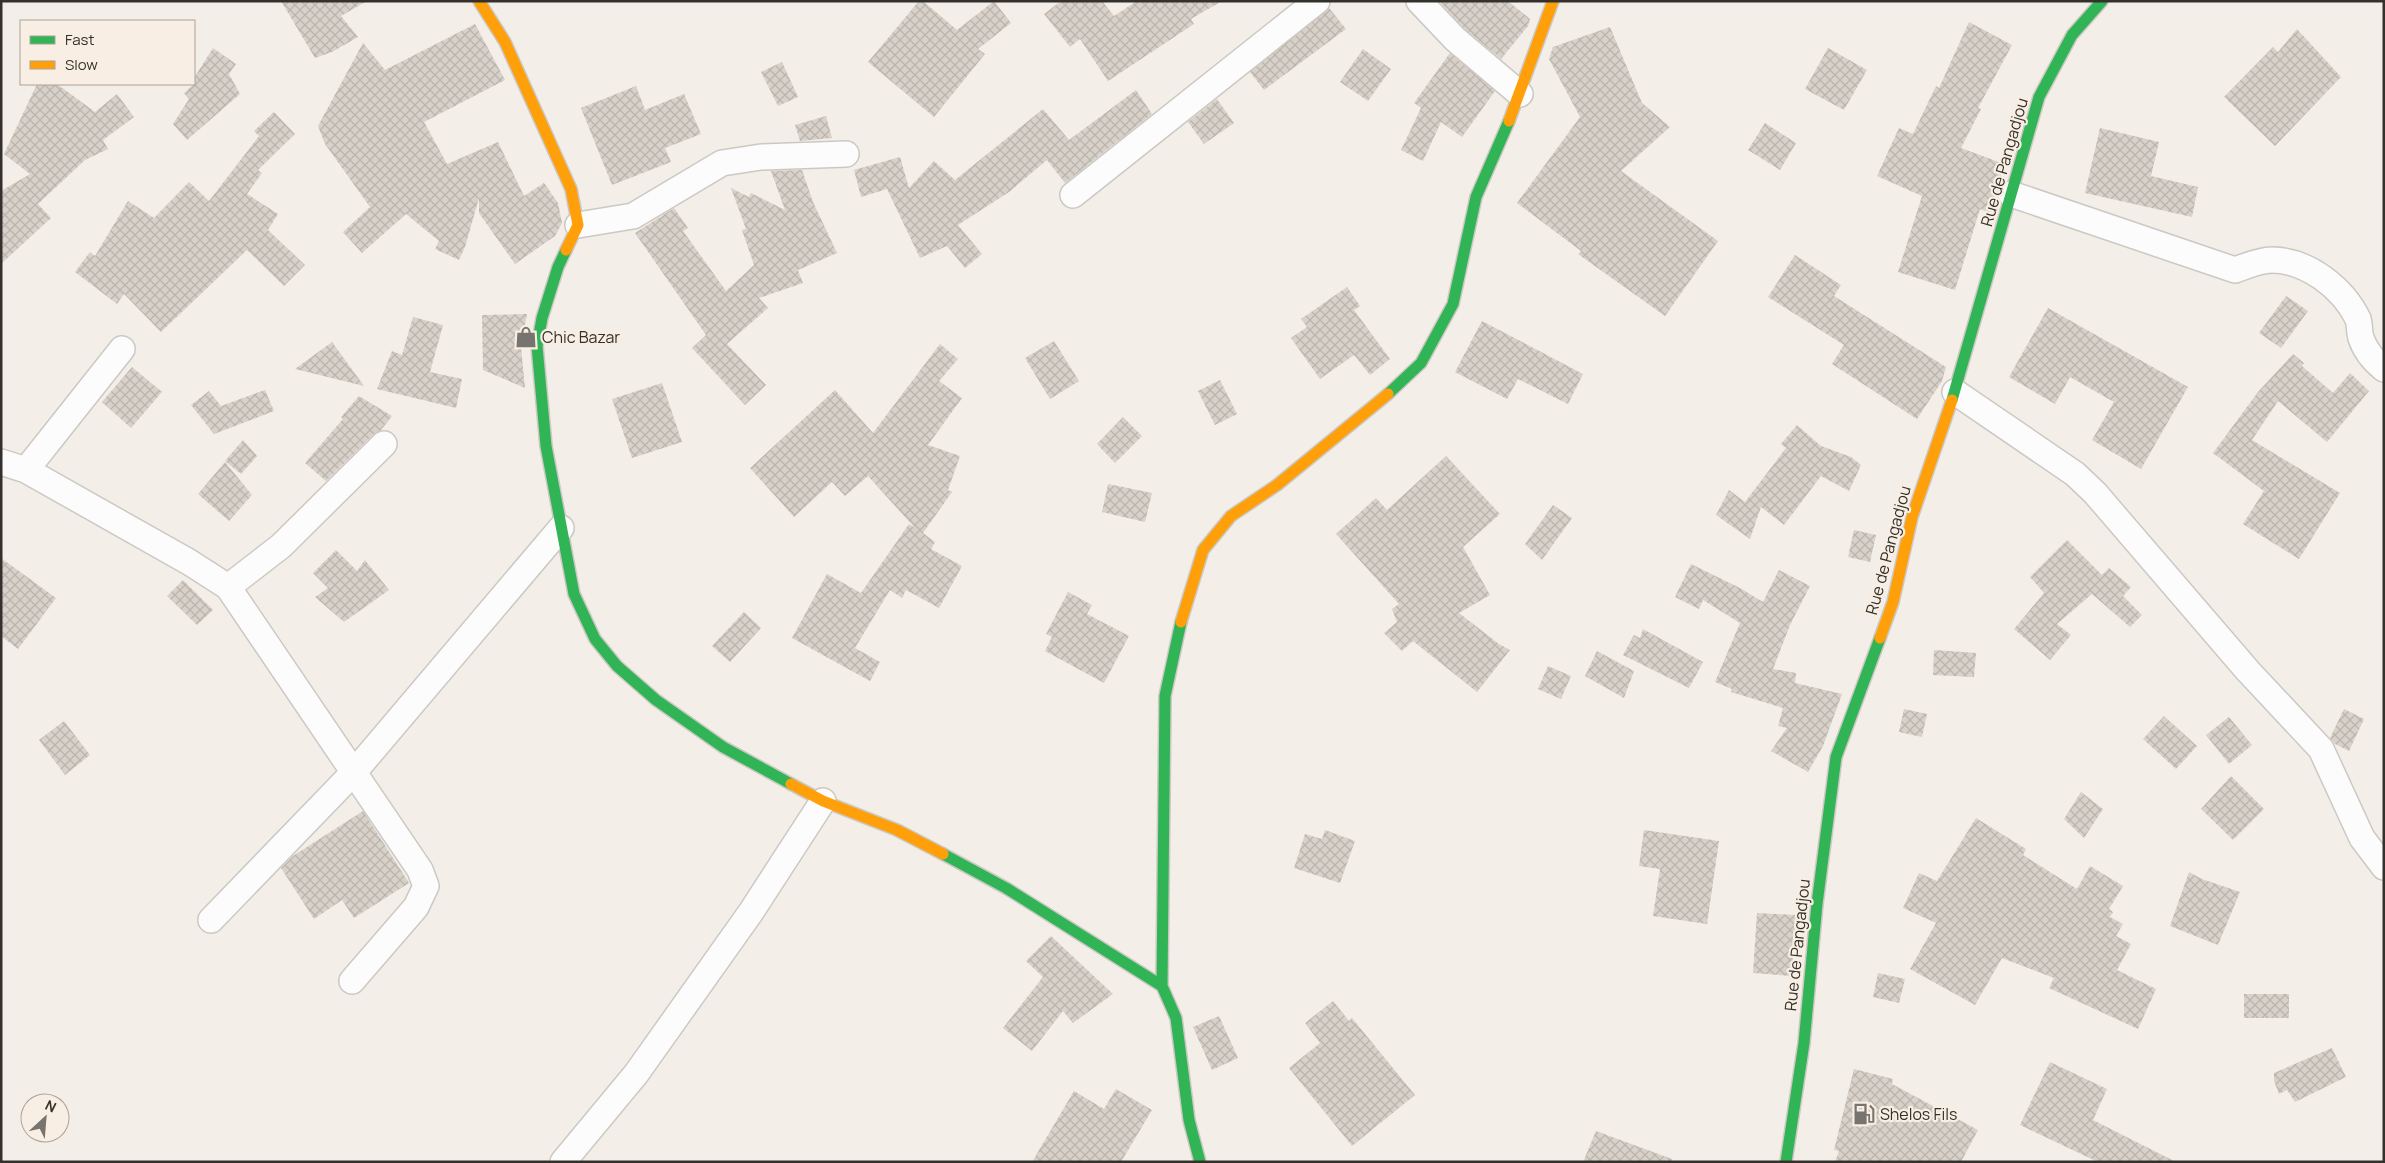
<svg xmlns="http://www.w3.org/2000/svg" width="2385" height="1163" font-family="Manrope,sans-serif">
<style>
.building{fill:url(#building-cross-hatch)}
.lines{fill:none;stroke-linecap:round;stroke-linejoin:round}
.street-casing{stroke:#ccc8c3;stroke-width:28}
.fast-casing{stroke:#ccc8c3;stroke-width:14}
.slow-casing{stroke:#ccc8c3;stroke-width:14}
.street{stroke:#fdfcfc;stroke-width:25}
.fast{stroke:#30b455;stroke-width:11}
.slow{stroke:#ff9f0a;stroke-width:11}
.labels{text-anchor:middle;dominant-baseline:central;stroke-width:4.5;stroke-linejoin:round;paint-order:stroke}
.street-label{font-size:16px;fill:#34312c;stroke:#f8eee3}
.poi-label{font-size:16px;fill:#34312c;stroke:#f8eee3;text-anchor:start}
</style>
<defs>
<pattern id="building-cross-hatch" width="8" height="8" patternUnits="userSpaceOnUse" patternTransform="scale(1.25)"><rect width="8" height="8" fill="#d8d1c9"/><path d="M0 0l8 8M0 8l8-8" fill="none" stroke="#bab4ad"/></pattern>
</defs>
<rect width="100%" height="100%" fill="#f3eee8"/>
<!-- building -->
<path class="building" d="M 281,1 L 367,1 L 341,16 L 358,37 L 332,52 L 315,58 Z
M 919,1 L 923,1 L 957,30 L 994,1 L 1011,23 L 978,49 L 985,54 L 934,117 L 868,62 Z
M 1061,1 L 1102,1 L 1114,16 L 1137,1 L 1222,1 L 1191,19 L 1194,24 L 1108,81 L 1080,39 L 1070,47 L 1044,14 Z
M 1439,1 L 1508,1 L 1530,19 L 1528,26 L 1501,59 L 1465,29 Z
M 1329,8 L 1346,29 L 1264,90 L 1250,72 Z
M 1969,22 L 2012,45 L 1978,108 L 1981,109 L 1961,148 L 2004,164 L 1990,213 L 1980,209 L 1955,290 L 1898,272 L 1922,196 L 1877,176 L 1899,128 L 1913,134 L 1936,86 L 1939,88 Z
M 475,24 L 505,80 L 424,122 L 447,164 L 498,142 L 524,196 L 544,183 L 558,203 L 562,223 L 555,236 L 515,264 L 479,213 L 479,198 L 465,247 L 459,260 L 435,249 L 439,241 L 406,214 L 362,253 L 343,232 L 370,207 L 325,144 L 318,126 L 363,43 L 385,70 Z
M 1610,27 L 1642,103 L 1670,127 L 1621,171 L 1718,241 L 1665,316 L 1578,254 L 1581,251 L 1517,203 L 1580,117 L 1549,59 L 1553,47 Z
M 2297,29 L 2341,77 L 2275,146 L 2224,97 L 2273,47 L 2278,52 Z
M 213,48 L 236,64 L 229,74 L 240,94 L 187,140 L 173,124 L 189,99 L 184,93 L 194,84 L 194,78 Z
M 1828,48 L 1867,70 L 1844,110 L 1805,89 Z
M 1363,49 L 1391,69 L 1368,101 L 1340,82 Z
M 1450,53 L 1495,91 L 1462,137 L 1441,122 L 1423,161 L 1401,150 L 1421,108 L 1414,103 Z
M 782,62 L 798,97 L 778,106 L 761,72 Z
M 37,84 L 57,84 L 95,112 L 117,94 L 134,117 L 103,140 L 108,149 L 85,160 L 38,204 L 51,218 L 1,264 L 1,191 L 30,174 L 4,154 Z
M 636,86 L 645,110 L 684,94 L 701,134 L 665,148 L 671,162 L 612,185 L 581,108 Z
M 1136,90 L 1152,114 L 1065,183 L 1047,160 L 1009,192 L 958,225 L 982,254 L 965,268 L 947,246 L 920,258 L 887,189 L 861,197 L 854,170 L 900,157 L 909,188 L 934,161 L 955,180 L 1043,109 L 1069,140 Z
M 1217,99 L 1234,123 L 1204,144 L 1188,122 Z
M 274,112 L 295,134 L 258,170 L 262,173 L 247,194 L 278,214 L 268,230 L 305,265 L 284,286 L 247,250 L 161,332 L 124,294 L 117,304 L 75,272 L 90,252 L 95,256 L 128,201 L 154,218 L 189,182 L 209,201 L 259,136 L 254,131 Z
M 826,116 L 832,138 L 800,141 L 795,125 Z
M 1765,123 L 1796,143 L 1780,170 L 1748,150 Z
M 2100,128 L 2159,142 L 2151,176 L 2198,187 L 2192,217 L 2085,193 Z
M 802,170 L 813,202 L 837,253 L 798,270 L 803,283 L 759,298 L 768,308 L 727,344 L 766,385 L 745,405 L 692,348 L 706,335 L 635,233 L 674,208 L 688,228 L 683,231 L 726,291 L 754,265 L 742,230 L 746,229 L 731,188 L 749,197 L 751,193 L 785,210 L 771,171 Z
M 1795,255 L 1841,285 L 1834,296 L 1946,367 L 1942,381 L 1917,419 L 1832,364 L 1844,345 L 1768,297 Z
M 1347,287 L 1360,306 L 1354,310 L 1390,359 L 1370,375 L 1354,355 L 1320,379 L 1291,338 L 1307,327 L 1301,319 Z
M 2286,296 L 2308,311 L 2281,348 L 2259,333 Z
M 2048,308 L 2188,387 L 2141,469 L 2092,440 L 2114,402 L 2070,377 L 2055,404 L 2009,377 Z
M 527,314 L 521,347 L 525,388 L 483,370 L 482,315 Z
M 413,317 L 443,325 L 430,372 L 462,379 L 456,408 L 377,389 L 392,351 L 402,355 Z
M 1482,321 L 1583,374 L 1568,404 L 1518,379 L 1507,399 L 1455,372 Z
M 1054,341 L 1079,381 L 1050,399 L 1025,358 Z
M 332,342 L 364,386 L 295,369 Z
M 940,344 L 958,359 L 939,381 L 962,398 L 928,445 L 960,456 L 948,490 L 952,492 L 923,533 L 935,542 L 931,549 L 962,566 L 939,608 L 906,590 L 902,598 L 890,590 L 855,648 L 880,662 L 870,681 L 792,638 L 827,574 L 861,593 L 909,524 L 915,528 L 868,476 L 845,496 L 832,482 L 794,517 L 750,468 L 835,390 L 873,433 Z
M 2293,354 L 2304,363 L 2302,366 L 2333,393 L 2350,373 L 2369,391 L 2327,442 L 2278,401 L 2252,440 L 2340,493 L 2299,559 L 2243,524 L 2264,491 L 2213,453 L 2258,392 Z
M 132,367 L 162,392 L 131,428 L 102,402 Z
M 1220,380 L 1237,414 L 1215,425 L 1198,391 Z
M 662,383 L 682,442 L 632,458 L 612,399 Z
M 265,390 L 274,411 L 214,434 L 191,405 L 209,391 L 221,406 Z
M 359,396 L 392,416 L 381,430 L 374,434 L 326,481 L 305,463 L 343,419 L 341,417 Z
M 1123,417 L 1142,436 L 1115,463 L 1097,444 Z
M 1797,425 L 1821,446 L 1851,457 L 1861,465 L 1849,491 L 1821,476 L 1784,525 L 1761,507 L 1750,539 L 1716,515 L 1729,490 L 1745,502 L 1786,448 L 1781,444 Z
M 243,440 L 257,456 L 241,474 L 225,461 Z
M 1446,456 L 1500,514 L 1463,547 L 1490,595 L 1459,613 L 1499,644 L 1510,650 L 1477,692 L 1413,641 L 1402,651 L 1384,633 L 1397,622 L 1392,609 L 1399,604 L 1336,534 L 1376,498 L 1387,510 Z
M 225,462 L 252,495 L 229,521 L 198,494 Z
M 1108,484 L 1152,493 L 1145,522 L 1102,512 Z
M 1553,505 L 1572,518 L 1542,560 L 1525,544 Z
M 1854,530 L 1876,535 L 1870,562 L 1848,557 Z
M 2067,540 L 2102,575 L 2109,568 L 2131,587 L 2123,596 L 2142,615 L 2130,627 L 2092,594 L 2057,624 L 2071,635 L 2050,660 L 2014,629 L 2044,593 L 2030,577 Z
M 336,550 L 357,571 L 365,560 L 389,590 L 344,622 L 315,597 L 328,588 L 313,573 Z
M 1,558 L 56,598 L 18,649 L 1,636 Z
M 1691,564 L 1740,588 L 1763,602 L 1779,570 L 1810,586 L 1790,625 L 1773,669 L 1796,673 L 1795,683 L 1842,694 L 1823,746 L 1808,772 L 1771,751 L 1787,728 L 1778,726 L 1783,708 L 1731,692 L 1732,689 L 1715,682 L 1740,623 L 1703,600 L 1699,609 L 1675,597 Z
M 183,580 L 213,610 L 197,625 L 167,596 Z
M 1068,592 L 1092,605 L 1087,614 L 1129,636 L 1104,683 L 1045,651 L 1052,637 L 1046,634 Z
M 744,612 L 761,628 L 730,662 L 712,646 Z
M 1643,629 L 1703,662 L 1689,688 L 1623,655 L 1634,635 L 1640,638 Z
M 1934,650 L 1976,653 L 1974,677 L 1933,675 Z
M 1597,651 L 1634,671 L 1624,698 L 1585,676 Z
M 1548,666 L 1571,676 L 1561,699 L 1538,689 Z
M 1904,709 L 1927,714 L 1922,737 L 1899,732 Z
M 2344,709 L 2364,719 L 2349,751 L 2335,744 L 2330,738 Z
M 2164,716 L 2197,746 L 2176,769 L 2143,739 Z
M 2229,717 L 2252,745 L 2229,764 L 2206,735 Z
M 64,721 L 90,755 L 65,775 L 39,740 Z
M 2231,776 L 2264,809 L 2233,840 L 2201,809 Z
M 2081,792 L 2103,809 L 2084,838 L 2064,819 Z
M 363,811 L 409,883 L 354,918 L 342,900 L 314,919 L 281,868 L 293,856 Z
M 1976,818 L 2026,849 L 2023,855 L 2077,889 L 2090,866 L 2123,886 L 2109,909 L 2113,912 L 2110,917 L 2123,924 L 2116,936 L 2131,944 L 2117,970 L 2156,989 L 2138,1029 L 2049,988 L 2054,978 L 2002,958 L 1975,1005 L 1910,969 L 1936,923 L 1903,908 L 1919,873 L 1937,881 Z
M 1325,830 L 1355,841 L 1340,883 L 1294,868 L 1305,834 L 1322,839 Z
M 1644,830 L 1719,841 L 1707,924 L 1653,916 L 1660,869 L 1639,866 Z
M 2189,872 L 2202,879 L 2240,892 L 2218,945 L 2170,926 Z
M 1757,913 L 1796,915 L 1792,976 L 1753,973 Z
M 1051,936 L 1113,994 L 1073,1023 L 1063,1011 L 1032,1051 L 1003,1028 L 1043,977 L 1026,961 Z
M 1878,973 L 1905,979 L 1899,1003 L 1873,997 Z
M 2244,994 L 2289,994 L 2289,1018 L 2244,1018 Z
M 1333,1001 L 1349,1021 L 1352,1018 L 1415,1095 L 1352,1146 L 1289,1068 L 1320,1043 L 1305,1023 Z
M 1219,1016 L 1238,1058 L 1212,1070 L 1193,1027 Z
M 2332,1048 L 2346,1077 L 2295,1102 L 2287,1090 L 2279,1094 L 2274,1081 L 2274,1073 Z
M 2050,1062 L 2107,1089 L 2093,1120 L 2176,1162 L 2098,1162 L 2020,1125 Z
M 1854,1069 L 1893,1079 L 1892,1084 L 1978,1130 L 1961,1162 L 1835,1162 L 1839,1151 L 1834,1150 Z
M 1116,1089 L 1152,1110 L 1121,1162 L 1032,1162 L 1074,1091 L 1104,1109 Z
M 1596,1131 L 1672,1159 L 1671,1162 L 1583,1162 Z"/>
<g class="lines">
<!-- street casing -->
<g class="street-casing">
<path id="street" d="M 1419,1 L 1455,39 L 1520,94
M 2011,194 L 2235,270 C 2246,266 2260,260 2272,260 C 2307,260 2343,288 2358,319 C 2360,325 2359,332 2361,338 C 2365,350 2374,361 2384,369
M 1073,195 L 1317,1
M 578,225 L 633,216 L 722,163 L 761,157 L 846,154
M 1955,392 L 2075,474 L 2095,493 L 2248,671 L 2321,749 L 2362,838 L 2384,867
M 1,462 L 26,470 L 189,562 L 228,587 L 281,546 L 384,444
M 26,470 L 122,349
M 228,587 L 420,870 L 426,886 L 416,907 L 352,981
M 211,920 L 355,771 L 561,528
M 563,1162 L 636,1074 L 751,912 L 823,801"/>
</g>
<!-- fast casing -->
<g class="fast-casing">
<path id="fast" d="M 566,250 L 558,267 L 542,318 L 537,346 L 546,446 L 574,594 L 595,639 L 617,666 L 656,700 L 723,747 L 791,784
M 1388,394 L 1421,363 L 1453,304 L 1476,197 L 1509,121
M 1952,400 L 2039,97 L 2072,35 L 2102,1
M 1181,622 L 1165,696 L 1162,986 L 1176,1018 L 1189,1120 L 1200,1162
M 943,854 L 1006,888 L 1162,986
M 1786,1162 L 1804,1043 L 1817,904 L 1836,757 L 1880,638"/>
</g>
<!-- slow casing -->
<g class="slow-casing">
<path id="slow" d="M 479,1 L 505,42 L 571,189 L 578,225 L 566,250
M 1509,121 L 1553,1
M 1181,622 L 1203,550 L 1231,516 L 1277,485 L 1388,394
M 1880,638 L 1893,602 L 1912,517 L 1952,400
M 791,784 L 823,801 L 897,830 L 943,854"/>
</g>
<!-- street -->
<use href="#street" class="street"/>
<!-- fast -->
<use href="#fast" class="fast"/>
<!-- slow -->
<use href="#slow" class="slow"/>
</g>
<!-- icons -->
<defs>
<g id="shop-bare" transform="scale(1.725)"><path d="M-5-2.5h2.3a2.7 3.5 0 0 1 5.4 0H5L5.5 6h-11ZM-1.5-2.5h3a1.5 2.3 0 0 0-3 0Z" fill="#77736e" stroke="#f8eee3" stroke-width="2.5" paint-order="stroke"/></g>
<g id="fuel-bare" transform="scale(1.725)"><path d="M-5.5-6h7V0h2V4h1.3V-2.5L3-4.5l.8-.8L6-3V5H2.5V1h-1V6h-7ZM-4.2-4.7v3.2H.2V-4.7Z" fill="#77736e" stroke="#f8eee3" stroke-width="2.5" paint-order="stroke"/></g>
</defs>
<g fill-rule="evenodd">
<use href="#shop-bare" x="526" y="337"/>
<use href="#fuel-bare" x="1864" y="1114"/>
</g>
<g class="labels">
<!-- street labels -->
<g class="street-label">
<text transform="translate(2004 162) rotate(-74)">Rue de Pangadjou</text>
<text transform="translate(1888 550) rotate(-75)">Rue de Pangadjou</text>
<text transform="translate(1797 945) rotate(-84)">Rue de Pangadjou</text>
</g>
<!-- poi labels -->
<g class="poi-label">
<text x="542" y="337">Chic Bazar</text>
<text x="1880" y="1114">Shelos Fils</text>
</g>
</g>
<!-- border -->
<rect width="2385" height="1163" fill="none" stroke="#34312c" stroke-width="5"/>
<!-- legend -->
<rect x="20" y="20" width="175" height="65" fill="#f8eee3" stroke="#aaa29a"/>
<rect x="30" y="36" width="25" height="8" fill="#30b455" stroke="#aaa29a"/>
<text x="65" y="45" font-size="15" fill="#34312c">Fast</text>
<rect x="30" y="61" width="25" height="8" fill="#ff9f0a" stroke="#aaa29a"/>
<text x="65" y="70" font-size="15" fill="#34312c">Slow</text>
<!-- north arrow -->
<g transform="translate(45 1118) rotate(26)"><circle r="24" fill="#f8eee3" stroke="#aaa29a"/>
<path d="M0-4L9 19L0 12L-9 19Z" fill="#77736e"/>
<text y="-8" font-size="14" font-weight="bold" text-anchor="middle" fill="#34312c">N</text>
</g>
</svg>
